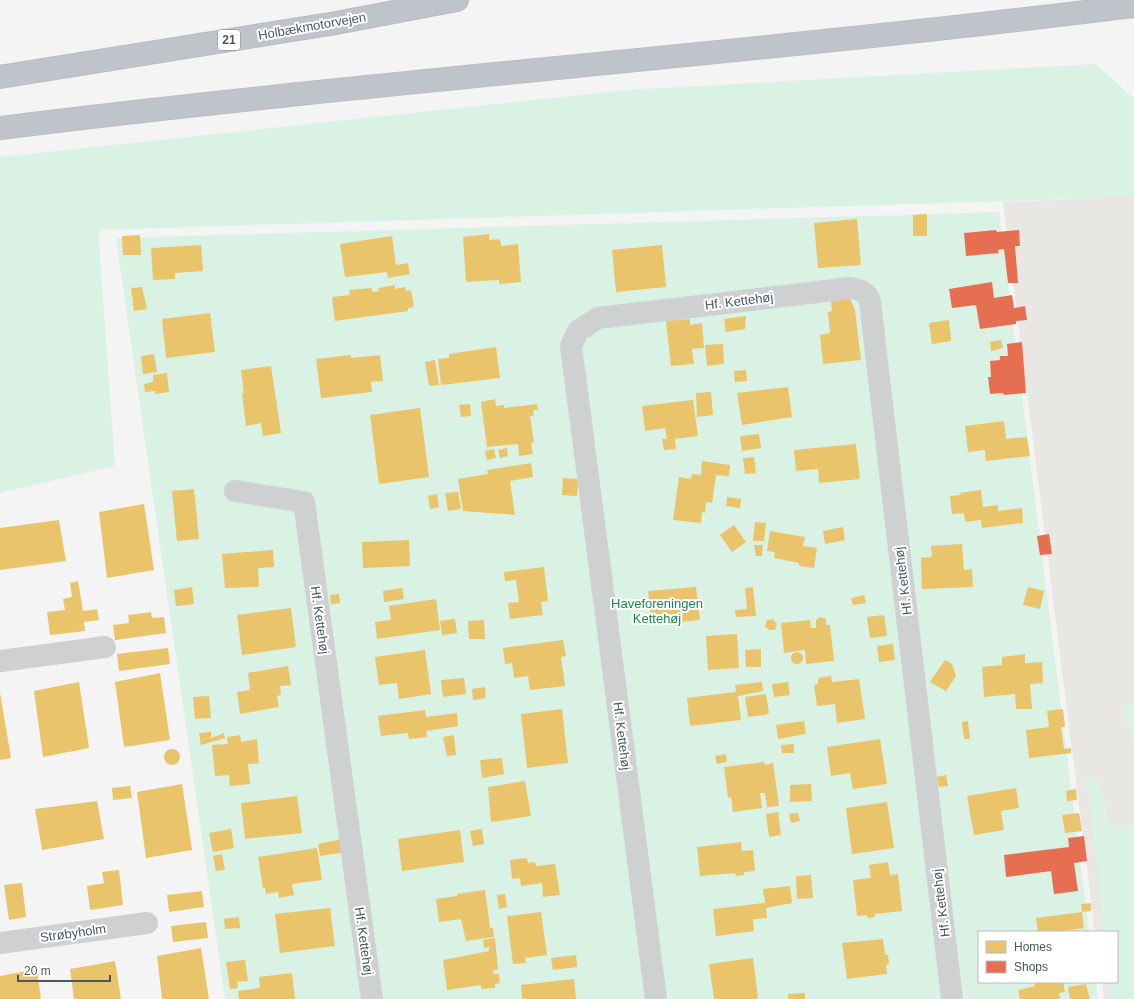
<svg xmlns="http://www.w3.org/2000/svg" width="1134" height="999" font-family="Helvetica,sans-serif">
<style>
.commercial{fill:#e8e7e3}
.green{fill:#d9f2e3}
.homes{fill:#e9c46a}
.shops{fill:#e76f51}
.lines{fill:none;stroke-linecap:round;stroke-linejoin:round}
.highway-casing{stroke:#b9bec3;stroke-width:24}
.street{stroke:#ced0d2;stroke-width:22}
.highway{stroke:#bec4c9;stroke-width:22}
.labels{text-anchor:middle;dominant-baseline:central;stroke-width:4;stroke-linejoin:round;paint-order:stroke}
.shield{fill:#fff;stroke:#808990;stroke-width:1}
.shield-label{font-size:12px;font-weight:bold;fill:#4a5661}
.street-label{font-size:13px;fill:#4a5661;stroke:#fff}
.park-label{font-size:13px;fill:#17864f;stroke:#fff}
</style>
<rect width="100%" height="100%" fill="#f4f4f4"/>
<!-- commercial -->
<path class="commercial" d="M 1134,197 L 1134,999 L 1104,999 L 1102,982 L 1117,982 L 1117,932 L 1095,932 L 1003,202 Z"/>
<!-- green -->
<path class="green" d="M 1096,64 L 1134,99 L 1134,197 L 98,230 L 115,466 L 0,493 L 0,157 L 627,90 Z
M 999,212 L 1089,932 L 979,932 L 979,982 L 1096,982 L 1098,999 L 225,999 L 116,238 Z
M 1134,705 L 1134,747 L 1123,707 Z
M 1086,775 C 1104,782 1102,789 1105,806 C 1107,812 1109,819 1111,824 L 1122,831 L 1134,819 L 1134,999 L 1112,999 L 1110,982 L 1117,982 L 1117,932 L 1104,932 Z"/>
<!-- homes -->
<path class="homes" d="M 927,214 L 927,236 L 913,236 L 913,215 Z
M 857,219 L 861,265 L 818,268 L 814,223 Z
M 489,234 L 489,240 L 500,239 L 501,246 L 518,244 L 521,282 L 499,284 L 499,280 L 466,282 L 463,237 Z
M 140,235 L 141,255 L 123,255 L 122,236 Z
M 392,236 L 396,265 L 408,263 L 410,274 L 388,278 L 387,272 L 345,277 L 340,244 Z
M 201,245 L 203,271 L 175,273 L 175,279 L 153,280 L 151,248 Z
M 662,245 L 666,287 L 616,292 L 612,250 Z
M 395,285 L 395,289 L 405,287 L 406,291 L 411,290 L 414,307 L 408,308 L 408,311 L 335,321 L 332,297 L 350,295 L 349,290 L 372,288 L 372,292 L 379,291 L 378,288 Z
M 142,287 L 147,309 L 134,311 L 131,288 Z
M 849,297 L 855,310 L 861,360 L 823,364 L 820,335 L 830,333 L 828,312 L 832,311 L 831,300 Z
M 210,313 L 215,352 L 166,358 L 162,319 Z
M 746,316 L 745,329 L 726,332 L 724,319 Z
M 690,319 L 690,325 L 702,323 L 704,348 L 692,349 L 694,364 L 671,366 L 666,321 Z
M 949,320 L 951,341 L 932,344 L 929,323 Z
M 1001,340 L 1003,348 L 991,351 L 990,342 Z
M 723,344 L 724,364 L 707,366 L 705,345 Z
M 496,347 L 500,378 L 441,385 L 438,359 L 449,358 L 449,354 Z
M 154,354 L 157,372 L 143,374 L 141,356 Z
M 351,355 L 351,358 L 380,355 L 383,381 L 371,382 L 372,392 L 321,398 L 316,359 Z
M 435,360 L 439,385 L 429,386 L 425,362 Z
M 271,366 L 281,433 L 263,436 L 261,423 L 246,426 L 242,393 L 244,393 L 241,370 Z
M 746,370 L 747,381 L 735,382 L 734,371 Z
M 167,373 L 169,392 L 155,394 L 155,391 L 145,392 L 144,384 L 153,382 L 153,375 Z
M 788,387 L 792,417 L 742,425 L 737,393 Z
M 711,392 L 713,415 L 697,417 L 696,393 Z
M 495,399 L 496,406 L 504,405 L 504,408 L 537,404 L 538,410 L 533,410 L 534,416 L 530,416 L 534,442 L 531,443 L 533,454 L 519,456 L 518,444 L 487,447 L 481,402 Z
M 693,400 L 698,436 L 675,439 L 676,449 L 664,450 L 662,439 L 667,439 L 665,428 L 645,431 L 642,406 Z
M 470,404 L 471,416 L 461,417 L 459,405 Z
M 420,408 L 429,477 L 379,484 L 370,415 Z
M 1004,421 L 1006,439 L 1027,437 L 1030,456 L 986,461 L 985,450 L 968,452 L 965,426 Z
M 759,434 L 761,448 L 742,451 L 740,436 Z
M 856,444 L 860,479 L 819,483 L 818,469 L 796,471 L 794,450 Z
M 507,448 L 508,456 L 500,458 L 498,450 Z
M 494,449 L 496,458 L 487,460 L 485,451 Z
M 754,457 L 756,473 L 745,474 L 743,458 Z
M 702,461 L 730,465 L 729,476 L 716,475 L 712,503 L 706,502 L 705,513 L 702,512 L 701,523 L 673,520 L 679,477 L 691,479 L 692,474 L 701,475 Z
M 531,463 L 533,477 L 510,481 L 515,515 L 463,511 L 458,479 L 488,474 L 487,470 Z
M 563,478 L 578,479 L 577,496 L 562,495 Z
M 194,489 L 199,539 L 177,541 L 172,491 Z
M 981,490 L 983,507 L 998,505 L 998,511 L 1022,508 L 1023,523 L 982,528 L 981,520 L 965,522 L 964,513 L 952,514 L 950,496 L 961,495 L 960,493 Z
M 458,492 L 461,509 L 448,511 L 445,493 Z
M 437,494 L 439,507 L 430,509 L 428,496 Z
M 727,497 L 741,499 L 740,508 L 726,506 Z
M 144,504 L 154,570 L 107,578 L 99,512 Z
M 59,520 L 66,561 L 0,570 L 0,528 Z
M 755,522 L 766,523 L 764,541 L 753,541 Z
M 734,525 L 746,542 L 732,552 L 720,535 Z
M 843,527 L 845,540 L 825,544 L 823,531 Z
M 770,531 L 805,537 L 803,546 L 817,548 L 814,568 L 799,566 L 799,563 L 774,558 L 775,552 L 767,551 Z
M 409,540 L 410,566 L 363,568 L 362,542 Z
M 962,544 L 964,570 L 972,569 L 973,587 L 922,589 L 921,558 L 932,557 L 931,546 Z
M 754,545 L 763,545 L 762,556 L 756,556 Z
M 273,550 L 274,567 L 258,568 L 259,587 L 225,588 L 222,554 Z
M 544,567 L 548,601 L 541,602 L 543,615 L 510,619 L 508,603 L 519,602 L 516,580 L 505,581 L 504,572 Z
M 78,581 L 83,611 L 97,609 L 99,620 L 84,622 L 85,631 L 50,635 L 47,612 L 65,610 L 63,599 L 72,597 L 70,583 Z
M 192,587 L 194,604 L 176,606 L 174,590 Z
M 696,587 L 700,620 L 652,625 L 648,591 Z
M 753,587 L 756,616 L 736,617 L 735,610 L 747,609 L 745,588 Z
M 1028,587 L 1044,591 L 1040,609 L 1023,605 Z
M 402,588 L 404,599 L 384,602 L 383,591 Z
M 339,594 L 340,603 L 331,604 L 330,595 Z
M 864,595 L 866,603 L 853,605 L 851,598 Z
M 436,599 L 440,630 L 377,639 L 375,622 L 391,620 L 389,606 Z
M 291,608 L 296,647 L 242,655 L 237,615 Z
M 151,612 L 152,618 L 164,617 L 166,633 L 115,640 L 113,625 L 129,623 L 128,615 Z
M 884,615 L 887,636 L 870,638 L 867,617 Z
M 820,617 L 826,619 L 826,625 L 830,625 L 834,661 L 806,664 L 805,650 L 784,653 L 781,623 L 810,620 L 811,628 L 816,628 L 816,620 Z
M 455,619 L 457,633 L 442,635 L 440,621 Z
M 773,619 L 777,624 L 775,630 L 769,630 L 765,626 L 767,620 Z
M 484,620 L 485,639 L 469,639 L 468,621 Z
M 737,634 L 739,668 L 708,670 L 706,636 Z
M 563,640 L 566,656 L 561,657 L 565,686 L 530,690 L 528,676 L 514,678 L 512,663 L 505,664 L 503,648 Z
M 893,644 L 895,660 L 879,662 L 877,646 Z
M 168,648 L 170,664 L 119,671 L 117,654 Z
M 761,649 L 761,667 L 746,667 L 745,650 Z
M 425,650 L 431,694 L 399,699 L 397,683 L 379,685 L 375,657 Z
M791 658a6 6 0 1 1 12 0a6 6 0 1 1-12 0Z
M 1025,654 L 1025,663 L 1042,662 L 1043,683 L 1030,684 L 1032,709 L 1016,709 L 1015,694 L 984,697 L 982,667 L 1002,665 L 1002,657 Z
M 945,660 L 952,664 L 956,676 L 946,691 L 930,682 Z
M 288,666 L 291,685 L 280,686 L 281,695 L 277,696 L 279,707 L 240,714 L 237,692 L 250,690 L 248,673 Z
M 160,673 L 170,740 L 124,747 L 115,682 Z
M 831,676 L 832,682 L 859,679 L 865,719 L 837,723 L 835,704 L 817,706 L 814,685 L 818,684 L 818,678 Z
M 464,678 L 466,694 L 443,697 L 441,680 Z
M 79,682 L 89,748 L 43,757 L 34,691 Z
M 762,682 L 763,691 L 738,696 L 741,720 L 690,726 L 687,698 L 736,692 L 735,685 Z
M 788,682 L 790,695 L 774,697 L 772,684 Z
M 485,687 L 486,698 L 473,700 L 472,689 Z
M 0,693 L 11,758 L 0,760 Z
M 766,694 L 769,713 L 765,715 L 748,717 L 745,697 Z
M 209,696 L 211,718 L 195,719 L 193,697 Z
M 562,709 L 568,763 L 527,768 L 521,714 Z
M 1063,709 L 1065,727 L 1061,727 L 1064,749 L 1071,748 L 1071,753 L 1029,758 L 1026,730 L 1049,727 L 1047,711 Z
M 425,710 L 426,717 L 457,713 L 458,726 L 426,731 L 427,737 L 409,739 L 408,733 L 381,736 L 378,716 Z
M 804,721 L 806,734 L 778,739 L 776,725 Z
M 968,721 L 970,739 L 964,739 L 962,722 Z
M 211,732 L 211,738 L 224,733 L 225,738 L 201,745 L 199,733 Z
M 240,735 L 241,742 L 257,739 L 259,763 L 248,764 L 250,784 L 230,786 L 229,775 L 215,776 L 212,745 L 228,744 L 227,737 Z
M 454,735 L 456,755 L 447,756 L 443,737 Z
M 880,739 L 887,784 L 853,789 L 850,773 L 831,776 L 827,747 Z
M 794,744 L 794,753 L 782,753 L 781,745 Z
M164 757a8 8 0 1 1 16 0a8 8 0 1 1-16 0Z
M 726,754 L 727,762 L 717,764 L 715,756 Z
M 502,758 L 504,774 L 482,778 L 480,760 Z
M 764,762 L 765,765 L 773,763 L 779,806 L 767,807 L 765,793 L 760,793 L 762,808 L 733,812 L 731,797 L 728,798 L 724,767 Z
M 946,775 L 948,786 L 939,787 L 937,777 Z
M 525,781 L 531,816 L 491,822 L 488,787 Z
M 182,784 L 192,850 L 146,858 L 137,792 Z
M 811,784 L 812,801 L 790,802 L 790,785 Z
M 130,786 L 132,798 L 113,800 L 112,788 Z
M 1016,788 L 1019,808 L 1001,811 L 1004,830 L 974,835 L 967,796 Z
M 1076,789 L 1077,800 L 1067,801 L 1066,791 Z
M 297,796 L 302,833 L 245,839 L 241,803 Z
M 97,801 L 104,839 L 42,850 L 35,809 Z
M 887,802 L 894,848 L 852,854 L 846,808 Z
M 778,812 L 781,835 L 769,837 L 766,814 Z
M 798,813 L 800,821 L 791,823 L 789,814 Z
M 1079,813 L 1082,831 L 1065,833 L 1062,815 Z
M 231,829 L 234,848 L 213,852 L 209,833 Z
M 482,829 L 484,844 L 473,846 L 470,831 Z
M 460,830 L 464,862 L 402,871 L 398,839 Z
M 343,839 L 345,852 L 320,856 L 318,844 Z
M 741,842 L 742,851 L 753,850 L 755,871 L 744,872 L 744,875 L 736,876 L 735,873 L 700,876 L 697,847 Z
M 317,848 L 322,880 L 292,884 L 294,895 L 279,898 L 278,892 L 266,894 L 265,888 L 263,888 L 258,857 Z
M 222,854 L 225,870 L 216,871 L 213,856 Z
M 527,858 L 528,863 L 535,862 L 536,866 L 555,864 L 560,895 L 543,897 L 542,883 L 521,886 L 520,878 L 512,879 L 510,860 Z
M 888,862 L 890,875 L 898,874 L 902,911 L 875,914 L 875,917 L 868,918 L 867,915 L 857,916 L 853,880 L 871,878 L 869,865 Z
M 119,870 L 123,905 L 90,910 L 87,886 L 104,883 L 102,872 Z
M 811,875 L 813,898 L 797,899 L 796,876 Z
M 22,883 L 26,917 L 9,920 L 4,885 Z
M 790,886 L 792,903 L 766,908 L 767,918 L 753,919 L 754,931 L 716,936 L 713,909 L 765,903 L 763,889 Z
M 485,890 L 490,928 L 493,928 L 494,937 L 466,941 L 461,919 L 439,922 L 436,899 L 457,896 L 457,894 Z
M 202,891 L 204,907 L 169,912 L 167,895 Z
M 505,894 L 507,907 L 499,909 L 497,895 Z
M 1091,903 L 1091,911 L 1082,912 L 1081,904 Z
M 330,908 L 335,946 L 280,953 L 275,914 Z
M 541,912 L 547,955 L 525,958 L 526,963 L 513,964 L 507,916 Z
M 1082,912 L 1084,928 L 1056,932 L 1038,932 L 1036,918 Z
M 239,917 L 240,928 L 225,929 L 224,919 Z
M 206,922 L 208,938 L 173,942 L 171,926 Z
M 495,938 L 498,970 L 493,970 L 494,974 L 499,974 L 500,983 L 495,984 L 495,988 L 481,989 L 481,985 L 447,990 L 443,960 L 489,951 L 489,947 L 484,948 L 483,940 Z
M 883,939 L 885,955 L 888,955 L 889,964 L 886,965 L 887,974 L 847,979 L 842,943 Z
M 201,948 L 209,999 L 162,999 L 157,956 Z
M 576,955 L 577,967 L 553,970 L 551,958 Z
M 753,958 L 758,999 L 714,999 L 709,964 Z
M 245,960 L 248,981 L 237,982 L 238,988 L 230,989 L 226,962 Z
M 115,961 L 121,999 L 74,999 L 70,969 Z
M 37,969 L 41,999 L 0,999 L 0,976 Z
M 292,973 L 295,999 L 239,999 L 238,991 L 260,988 L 259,977 Z
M 574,979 L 576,999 L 522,999 L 521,985 Z
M 1046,982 L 1063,982 L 1065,992 L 1059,993 L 1060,999 L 1020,999 L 1018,990 L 1035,986 L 1034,984 Z
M 1086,984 L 1090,999 L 1070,999 L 1068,987 Z
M 805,993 L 805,999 L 788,999 L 788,994 Z"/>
<!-- shops -->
<path class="shops" d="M 996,230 L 997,232 L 1019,230 L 1020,246 L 1015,246 L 1018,283 L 1008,283 L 1004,249 L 998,250 L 999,253 L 966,256 L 964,233 Z
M 992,282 L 994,298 L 1012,295 L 1014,308 L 1025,306 L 1027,320 L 1016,321 L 1016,324 L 980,329 L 976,305 L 952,308 L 949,289 Z
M 1022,342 L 1026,393 L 1004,395 L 1003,393 L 990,394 L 988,377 L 991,377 L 990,361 L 1000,360 L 1000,356 L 1008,356 L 1007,344 Z
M 1049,534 L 1052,554 L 1040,555 L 1037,536 Z
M 1084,836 L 1087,861 L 1074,863 L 1078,891 L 1054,894 L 1051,871 L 1006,877 L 1004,855 L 1069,847 L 1068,838 Z"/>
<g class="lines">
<!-- highway casing -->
<g class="highway-casing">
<path id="highway" d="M 0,77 L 336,23 L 457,0
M 0,128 C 377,81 757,53 1134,6"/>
</g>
<!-- street -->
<path class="street" d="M 235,491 L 304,502 L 372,999
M 0,661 L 105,647
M 0,943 L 147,923
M 656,999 L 571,346 L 578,331 L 598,318 L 851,288 C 861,290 867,292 870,302 L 952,999"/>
<!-- highway -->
<use href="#highway" class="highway"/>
</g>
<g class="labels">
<!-- shield labels -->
<rect class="shield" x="218" y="30" width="22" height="20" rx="3"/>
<g class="shield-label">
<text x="229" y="40">21</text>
</g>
<!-- street labels -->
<g class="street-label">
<text transform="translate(312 26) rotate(-10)">Holbækmotorvejen</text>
<text transform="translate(739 301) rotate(-7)">Hf. Kettehøj</text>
<text transform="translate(903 581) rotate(-97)">Hf. Kettehøj</text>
<text transform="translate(320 620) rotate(82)">Hf. Kettehøj</text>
<text transform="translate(622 736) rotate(83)">Hf. Kettehøj</text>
<text transform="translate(941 903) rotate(-97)">Hf. Kettehøj</text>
<text transform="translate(73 933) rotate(-8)">Strøbyholm</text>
<text transform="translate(364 941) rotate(82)">Hf. Kettehøj</text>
</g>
<!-- park labels -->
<g class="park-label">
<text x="657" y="603">Haveforeningen<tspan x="657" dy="15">Kettehøj</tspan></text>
</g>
</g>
<!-- legend -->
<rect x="978" y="931" width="140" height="52" fill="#ffffff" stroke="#b7bbc0"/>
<rect x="986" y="941" width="20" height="12" fill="#e9c46a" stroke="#b7bbc0"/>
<text x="1014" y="951" font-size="12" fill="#4a5661">Homes</text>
<rect x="986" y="961" width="20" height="12" fill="#e76f51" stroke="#b7bbc0"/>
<text x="1014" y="971" font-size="12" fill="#4a5661">Shops</text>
<!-- scale -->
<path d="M18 975v6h92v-6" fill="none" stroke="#4a5661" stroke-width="2"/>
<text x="24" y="975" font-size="12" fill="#4a5661" stroke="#ffffff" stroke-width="3" paint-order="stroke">20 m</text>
</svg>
